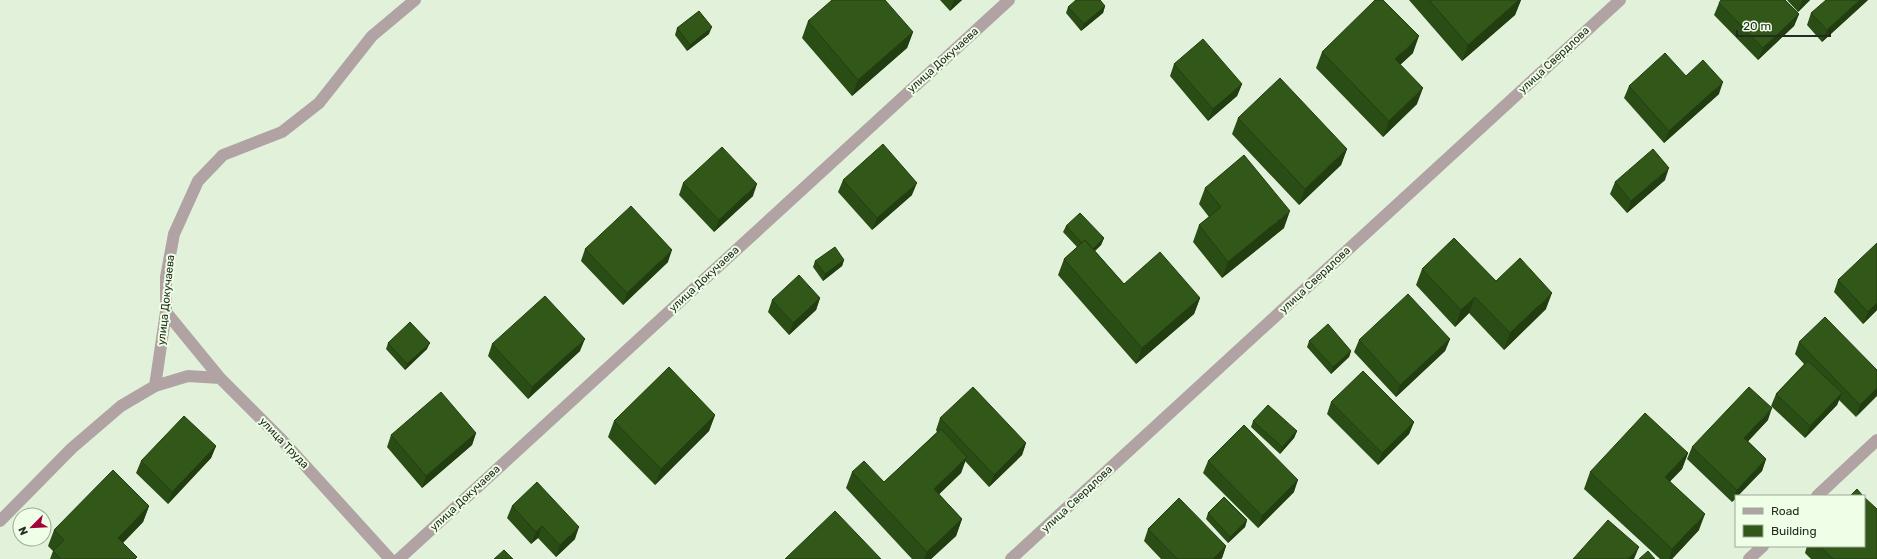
<svg xmlns="http://www.w3.org/2000/svg" width="1877" height="559" font-family="Rubik,sans-serif">
<style>
.lines{fill:none;stroke-linecap:round;stroke-linejoin:round}
.street{stroke:#b1a3a4;stroke-width:12}
.wall{fill:#2a4c15}
.shaded-wall{fill:#223e11}
.building{fill:#315818;stroke:#223e11}
.labels{text-anchor:middle;dominant-baseline:central;stroke-width:4;stroke-linejoin:round;paint-order:stroke}
.street-label{font-size:11px;fill:#252b22;stroke:#efffe7}
</style>
<rect width="100%" height="100%" fill="#e2f2da"/>
<g class="lines">
<!-- street -->
<path class="street" d="M 166,312 L 220,378
M 155,386 L 188,376 L 220,378 L 281,439 L 390,559
M 1817,496 L 1877,440
M 0,521 L 72,448 L 121,406 L 155,386 L 166,312 L 166,277 L 174,234 L 198,181 L 223,155 L 282,132 L 319,103 L 372,36 L 415,0
M 399,559 L 1009,0
M 1011,559 L 1620,0
M 1749,559 L 1763,546"/>
</g>
<!-- wall -->
<path class="wall" d="M 940,0 L 962,0 L 950,11 Z
M 1409,0 L 1521,0 L 1515,15 L 1462,61 Z
M 1787,0 L 1810,0 L 1798,12 Z
M 1868,0 L 1822,42 L 1807,25 L 1811,13 Z
M 1719,3 L 1799,14 L 1794,26 L 1758,60 L 1714,15 Z
M 1105,6 L 1103,13 L 1081,31 L 1066,13 L 1068,7 Z
M 808,21 L 913,32 L 907,48 L 852,96 L 802,38 Z
M 677,28 L 709,34 L 687,51 L 675,35 Z
M 1322,52 L 1413,53 L 1400,65 L 1417,104 L 1383,137 L 1316,68 Z
M 1174,64 L 1242,84 L 1237,96 L 1208,121 L 1170,76 Z
M 1629,86 L 1719,94 L 1664,143 L 1624,98 Z
M 1238,118 L 1347,149 L 1341,165 L 1299,205 L 1232,134 Z
M 843,180 L 912,195 L 872,230 L 838,192 Z
M 1665,180 L 1627,213 L 1610,194 L 1615,182 Z
M 683,183 L 753,196 L 714,232 L 679,195 Z
M 1205,188 L 1284,228 L 1222,278 L 1193,242 L 1199,225 L 1209,217 L 1199,204 Z
M 1066,226 L 1104,238 L 1101,245 L 1095,251 L 1124,284 L 1200,298 L 1194,314 L 1136,364 L 1058,275 L 1064,259 L 1077,247 L 1063,232 Z
M 585,249 L 668,262 L 623,305 L 581,261 Z
M 844,260 L 842,266 L 823,281 L 813,267 L 815,261 Z
M 1422,269 L 1496,281 L 1546,309 L 1504,350 L 1469,313 L 1455,327 L 1416,285 Z
M 1838,280 L 1877,310 L 1863,324 L 1834,292 Z
M 820,298 L 816,310 L 789,335 L 768,312 L 772,300 Z
M 1450,339 L 1445,351 L 1396,397 L 1354,352 L 1359,340 Z
M 1309,341 L 1351,351 L 1349,357 L 1331,374 L 1307,347 Z
M 1799,342 L 1877,370 L 1856,417 L 1839,400 L 1837,405 L 1805,438 L 1771,406 L 1776,394 L 1804,364 L 1795,354 Z
M 388,343 L 427,349 L 405,370 L 386,349 Z
M 492,344 L 580,351 L 528,399 L 488,356 Z
M 1331,402 L 1414,422 L 1409,434 L 1378,465 L 1327,414 Z
M 715,415 L 709,431 L 655,485 L 608,437 L 614,421 Z
M 940,418 L 1026,443 L 1022,455 L 989,487 L 965,461 L 961,473 L 939,494 L 962,519 L 956,536 L 931,559 L 912,559 L 846,488 L 852,472 L 884,482 L 937,432 L 936,430 Z
M 1768,420 L 1748,441 L 1766,459 L 1762,471 L 1736,496 L 1736,498 L 1732,502 L 1687,459 L 1692,447 Z
M 1253,421 L 1297,431 L 1294,438 L 1280,454 L 1251,427 Z
M 476,433 L 472,445 L 422,488 L 387,447 L 391,435 Z
M 216,446 L 211,458 L 168,504 L 136,473 L 141,461 Z
M 1688,453 L 1682,469 L 1670,481 L 1699,530 L 1672,559 L 1660,559 L 1584,489 L 1590,472 Z
M 1208,461 L 1294,492 L 1258,528 L 1203,473 Z
M 149,506 L 143,522 L 123,543 L 136,559 L 50,559 L 53,551 L 48,546 L 54,530 Z
M 512,506 L 575,539 L 556,557 L 538,538 L 531,544 L 507,518 Z
M 1208,513 L 1247,520 L 1245,527 L 1228,543 L 1206,519 Z
M 1148,529 L 1226,546 L 1222,558 L 1221,559 L 1161,559 L 1144,541 Z
M 1807,546 L 1864,546 L 1877,559 L 1811,559 L 1805,553 Z"/>
<!-- shaded-wall -->
<path class="shaded-wall" d="M 954,0 L 962,0 L 950,11 Z
M 1519,0 L 1521,0 L 1515,15 L 1462,61 L 1468,45 Z
M 1802,0 L 1810,0 L 1798,12 Z
M 1860,0 L 1868,0 L 1822,42 L 1827,30 Z
M 1105,6 L 1103,13 L 1081,31 L 1084,24 Z
M 1799,14 L 1794,26 L 1758,60 L 1763,48 Z
M 712,27 L 709,34 L 687,51 L 690,45 Z
M 913,32 L 907,48 L 852,96 L 858,80 Z
M 1419,36 L 1413,53 L 1389,75 L 1395,59 Z
M 1723,82 L 1719,94 L 1664,143 L 1669,131 Z
M 1242,84 L 1237,96 L 1208,121 L 1213,109 Z
M 1423,88 L 1417,104 L 1383,137 L 1389,121 Z
M 1347,149 L 1341,165 L 1299,205 L 1305,189 Z
M 1669,168 L 1665,180 L 1627,213 L 1631,201 Z
M 917,183 L 912,195 L 872,230 L 877,218 Z
M 757,184 L 753,196 L 714,232 L 719,220 Z
M 1290,211 L 1284,228 L 1222,278 L 1228,262 Z
M 1104,238 L 1101,245 L 1087,258 L 1089,252 Z
M 672,250 L 668,262 L 623,305 L 627,293 Z
M 844,260 L 842,266 L 823,281 L 825,274 Z
M 1552,293 L 1546,309 L 1504,350 L 1510,333 Z
M 1475,297 L 1469,313 L 1455,327 L 1461,310 Z
M 820,298 L 816,310 L 789,335 L 793,323 Z
M 1200,298 L 1194,314 L 1136,364 L 1142,348 Z
M 1877,303 L 1877,310 L 1863,324 L 1868,312 Z
M 585,339 L 580,351 L 528,399 L 532,387 Z
M 1450,339 L 1445,351 L 1396,397 L 1400,385 Z
M 430,343 L 427,349 L 405,370 L 407,364 Z
M 1351,351 L 1349,357 L 1331,374 L 1333,367 Z
M 1877,388 L 1877,396 L 1856,417 L 1860,405 Z
M 1842,393 L 1837,405 L 1805,438 L 1810,426 Z
M 1772,408 L 1768,420 L 1740,450 L 1744,438 Z
M 715,415 L 709,431 L 655,485 L 661,469 Z
M 1414,422 L 1409,434 L 1378,465 L 1382,453 Z
M 1297,431 L 1294,438 L 1280,454 L 1282,447 Z
M 476,433 L 472,445 L 422,488 L 426,476 Z
M 1026,443 L 1022,455 L 989,487 L 994,475 Z
M 216,446 L 211,458 L 168,504 L 172,492 Z
M 1688,453 L 1682,469 L 1659,493 L 1665,477 Z
M 967,457 L 961,473 L 928,505 L 934,489 Z
M 1766,459 L 1762,471 L 1738,496 L 1736,496 L 1736,498 L 1732,502 L 1737,490 Z
M 1298,480 L 1294,492 L 1258,528 L 1262,516 Z
M 149,506 L 143,522 L 112,554 L 118,538 Z
M 1705,514 L 1699,530 L 1672,559 L 1669,559 L 1672,549 Z
M 962,519 L 956,536 L 931,559 L 924,559 L 927,552 Z
M 1247,520 L 1245,527 L 1228,543 L 1230,537 Z
M 542,526 L 538,538 L 531,544 L 536,532 Z
M 579,527 L 575,539 L 556,557 L 560,545 Z
M 1226,546 L 1222,558 L 1221,559 L 1213,559 Z
M 1639,547 L 1634,559 L 1628,559 Z"/>
<!-- building -->
<path class="building" d="M 832,0 L 885,0 L 913,32 L 858,80 L 808,21 Z
M 1076,0 L 1100,0 L 1105,6 L 1084,24 L 1068,7 Z
M 1375,0 L 1383,0 L 1419,36 L 1395,59 L 1423,88 L 1389,121 L 1322,52 Z
M 1429,0 L 1519,0 L 1468,45 Z
M 1721,0 L 1785,0 L 1799,14 L 1763,48 L 1719,3 Z
M 1826,0 L 1860,0 L 1827,30 L 1811,13 Z
M 699,11 L 712,27 L 690,45 L 677,28 Z
M 1203,39 L 1242,84 L 1213,109 L 1174,64 Z
M 1665,53 L 1686,76 L 1703,60 L 1723,82 L 1669,131 L 1629,86 Z
M 1280,78 L 1347,149 L 1305,189 L 1238,118 Z
M 883,144 L 917,183 L 877,218 L 843,180 Z
M 722,147 L 757,184 L 719,220 L 683,183 Z
M 1653,149 L 1669,168 L 1631,201 L 1615,182 Z
M 1244,155 L 1290,211 L 1228,262 L 1199,225 L 1221,207 L 1205,188 Z
M 631,206 L 672,250 L 627,293 L 585,249 Z
M 1080,213 L 1104,238 L 1093,249 L 1085,240 L 1082,243 L 1066,226 Z
M 1454,238 L 1496,281 L 1520,258 L 1552,293 L 1510,333 L 1475,297 L 1461,310 L 1422,269 Z
M 1085,240 L 1124,284 L 1160,252 L 1200,298 L 1142,348 L 1064,259 Z
M 1877,243 L 1877,303 L 1868,312 L 1838,280 Z
M 835,247 L 844,260 L 825,274 L 815,261 Z
M 799,275 L 820,298 L 793,323 L 772,300 Z
M 1408,294 L 1450,339 L 1400,385 L 1359,340 Z
M 545,296 L 585,339 L 532,387 L 492,344 Z
M 1825,317 L 1877,370 L 1877,388 L 1860,405 L 1799,342 Z
M 410,322 L 430,343 L 407,364 L 388,343 Z
M 1328,324 L 1351,351 L 1333,367 L 1309,341 Z
M 1808,361 L 1842,393 L 1810,426 L 1776,394 Z
M 669,367 L 715,415 L 661,469 L 614,421 Z
M 1363,371 L 1414,422 L 1382,453 L 1331,402 Z
M 973,387 L 1026,443 L 994,475 L 940,418 Z
M 1749,387 L 1772,408 L 1744,438 L 1766,459 L 1737,490 L 1692,447 Z
M 441,392 L 476,433 L 426,476 L 391,435 Z
M 1268,405 L 1297,431 L 1282,447 L 1253,421 Z
M 1645,413 L 1688,453 L 1665,477 L 1705,514 L 1672,549 L 1590,472 Z
M 184,416 L 216,446 L 172,492 L 141,461 Z
M 1244,425 L 1298,480 L 1262,516 L 1208,461 Z
M 941,429 L 967,457 L 934,489 L 962,519 L 927,552 L 852,472 L 864,461 L 884,482 Z
M 113,470 L 149,506 L 118,538 L 137,557 L 135,559 L 61,559 L 53,551 L 64,540 L 54,530 Z
M 537,482 L 579,527 L 560,545 L 542,526 L 536,532 L 512,506 Z
M 1857,489 L 1863,496 L 1850,496 Z
M 1224,497 L 1247,520 L 1230,537 L 1208,513 Z
M 1864,497 L 1877,509 L 1877,559 L 1833,559 L 1820,546 L 1864,546 Z
M 1179,498 L 1226,546 L 1213,559 L 1177,559 L 1148,529 Z
M 835,511 L 881,559 L 785,559 Z
M 1608,520 L 1639,547 L 1628,559 L 1573,559 Z
M 504,550 L 513,559 L 494,559 Z
M 1648,551 L 1655,559 L 1639,559 Z"/>
<g class="labels">
<!-- street labels -->
<g class="street-label">
<text transform="translate(943 60) rotate(-42)">улица Докучаева</text>
<text transform="translate(1554 60) rotate(-43)">улица Свердлова</text>
<text transform="translate(704 279) rotate(-43)">улица Докучаева</text>
<text transform="translate(1315 280) rotate(-43)">улица Свердлова</text>
<text transform="translate(166 300) rotate(-84)">улица Докучаева</text>
<text transform="translate(284 443) rotate(46)">улица Труда</text>
<text transform="translate(465 498) rotate(-43)">улица Докучаева</text>
<text transform="translate(1077 499) rotate(-43)">улица Свердлова</text>
</g>
</g>
<!-- legend -->
<rect x="1735" y="495" width="130" height="52" fill="#efffe7" stroke="#9eaa98"/>
<rect x="1743" y="508" width="20" height="6" fill="#b1a3a4" stroke="#9eaa98"/>
<text x="1771" y="515" font-size="12" fill="#252b22">Road</text>
<rect x="1743" y="525" width="20" height="12" fill="#315818" stroke="#9eaa98"/>
<text x="1771" y="535" font-size="12" fill="#252b22">Building</text>
<!-- north arrow -->
<g transform="translate(32 527) rotate(246)"><circle r="19" fill="#efffe7" stroke="#9eaa98"/>
<path d="M0-3L7 15L0 10L-7 15Z" fill="#a20338"/>
<text y="-6" font-size="11" font-weight="bold" text-anchor="middle" fill="#252b22">N</text>
</g>
<!-- scale -->
<path d="M1737 30v6h93v-6" fill="none" stroke="#252b22" stroke-width="2"/>
<text x="1743" y="30" font-size="12" fill="#252b22" stroke="#efffe7" stroke-width="3" paint-order="stroke">20 m</text>
</svg>
